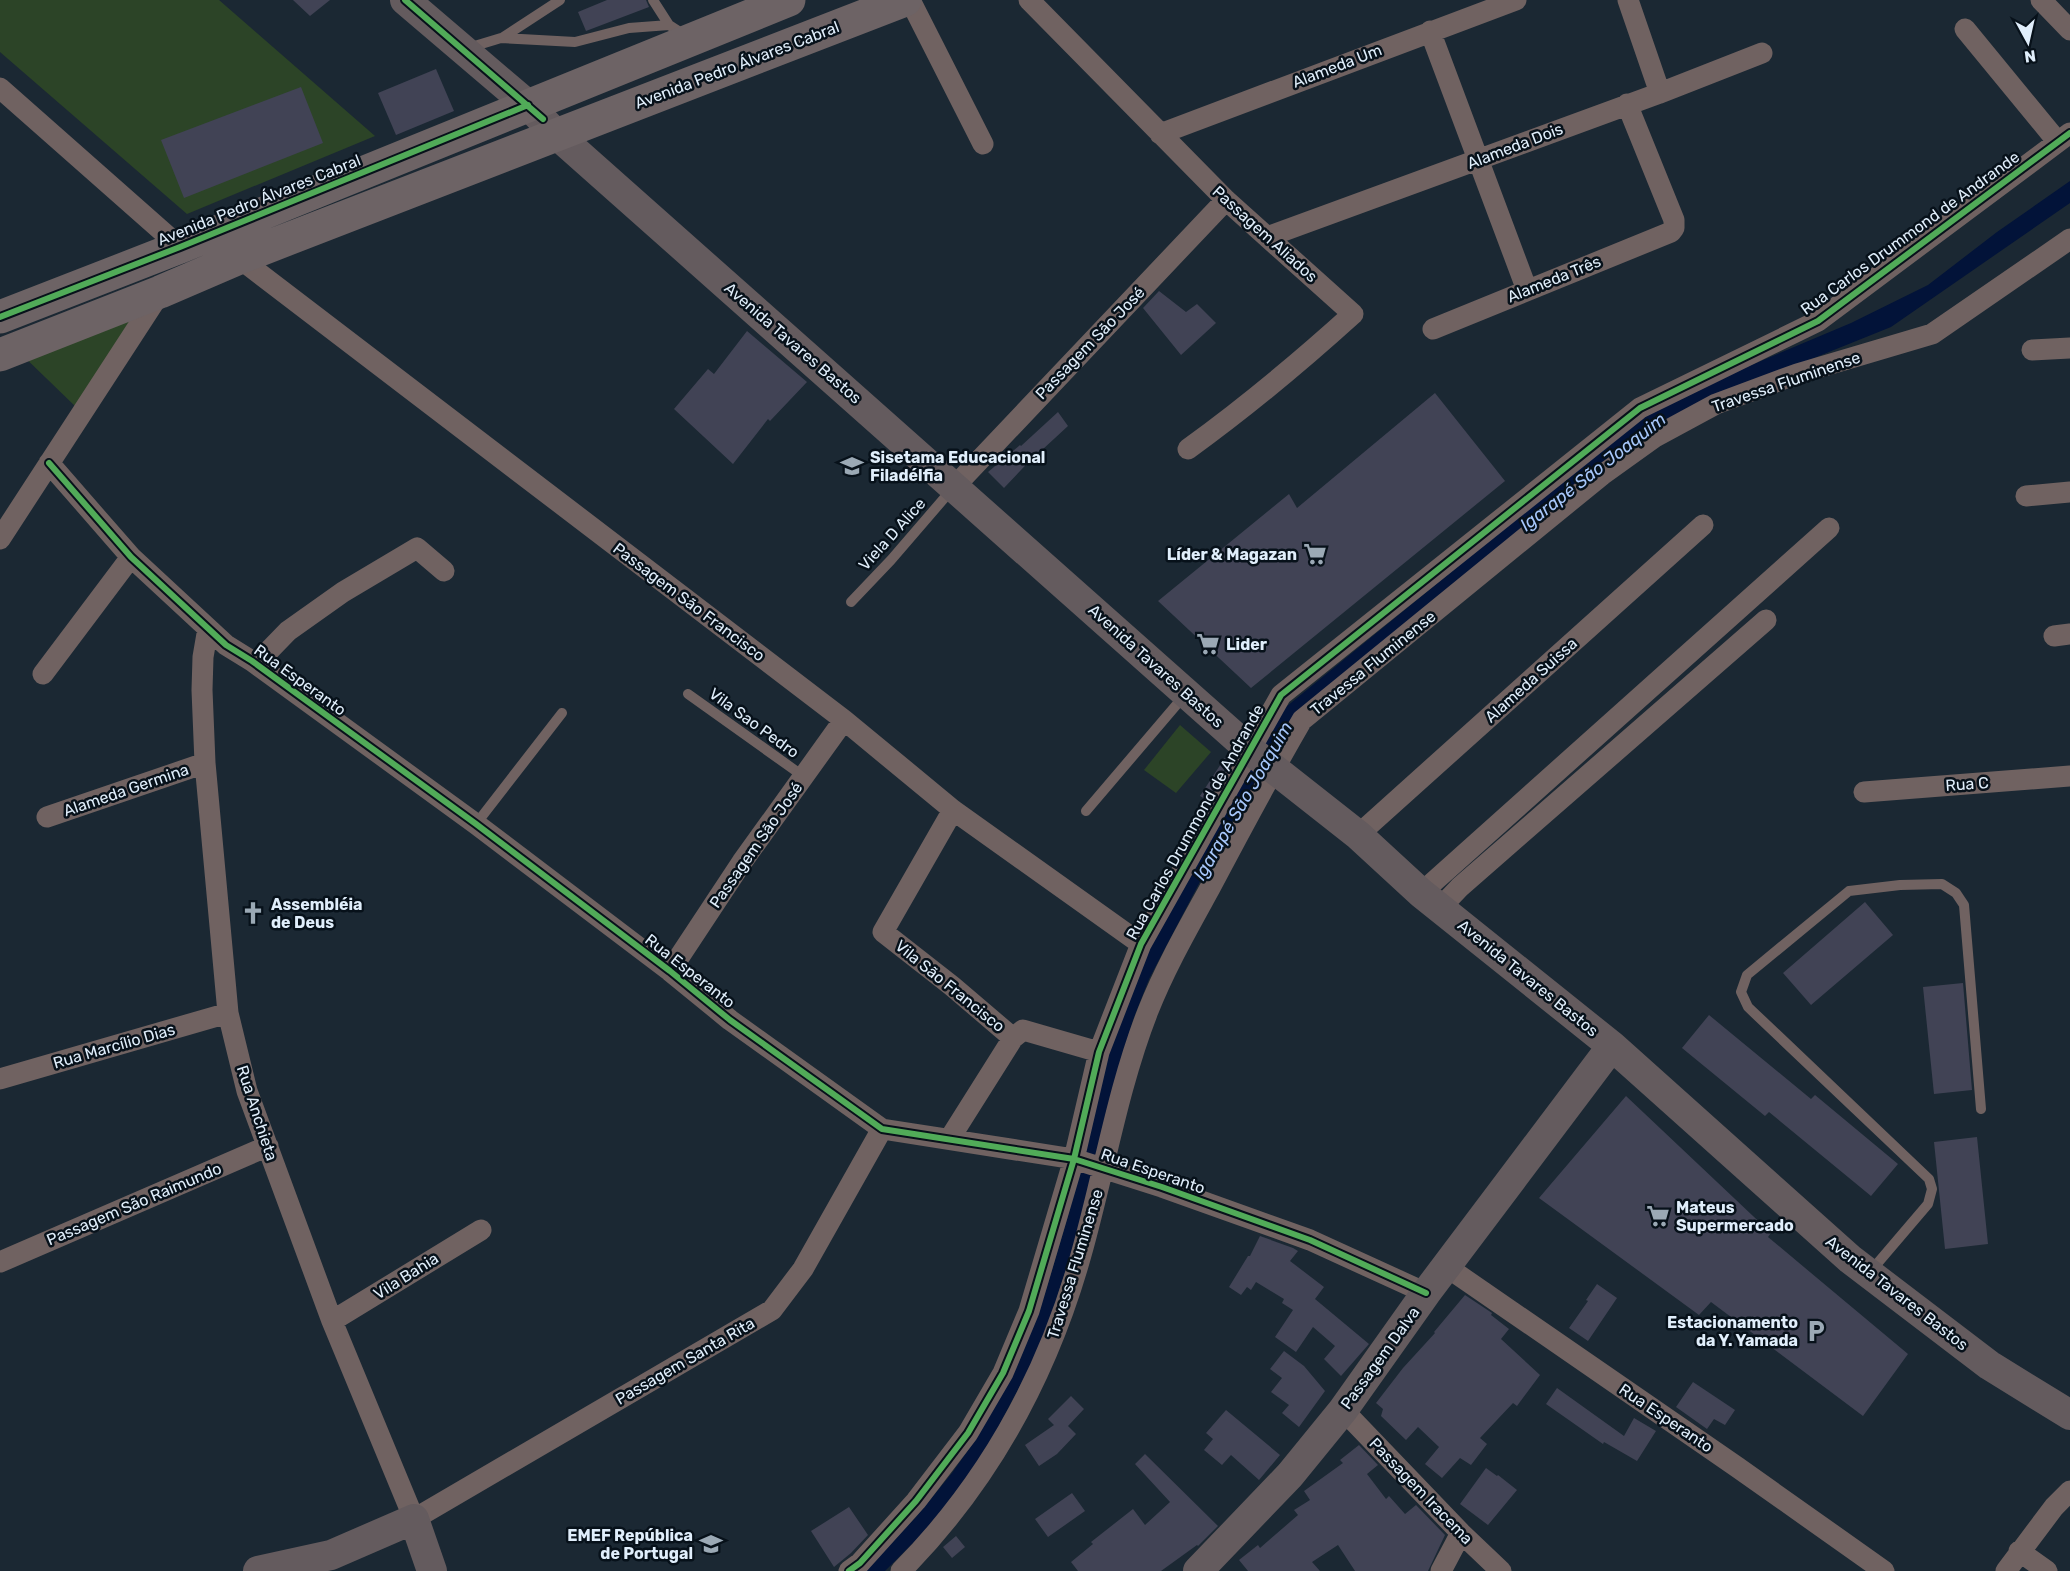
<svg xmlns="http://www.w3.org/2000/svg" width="2070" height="1571" font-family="Rubik,sans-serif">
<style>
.green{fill:#2c4427}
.water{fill:#021339}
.building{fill:#414355}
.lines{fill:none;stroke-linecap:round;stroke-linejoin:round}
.lane{stroke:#706261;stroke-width:10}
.street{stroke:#706261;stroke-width:21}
.secondary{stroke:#645b5e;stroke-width:30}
.primary{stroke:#6d6365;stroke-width:33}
.cycleway-casing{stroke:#07111a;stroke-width:10}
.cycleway{stroke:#51ab58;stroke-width:6}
.labels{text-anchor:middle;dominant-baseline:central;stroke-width:5;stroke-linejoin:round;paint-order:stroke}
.street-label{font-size:16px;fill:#e0eefb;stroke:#07111a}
.poi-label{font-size:16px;font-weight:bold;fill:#e0eefb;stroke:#07111a;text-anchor:start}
.water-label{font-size:18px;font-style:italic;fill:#a7c7fb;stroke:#07111a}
</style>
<rect width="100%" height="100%" fill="#1b2833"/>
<!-- green -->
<path class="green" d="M 0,0 L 219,0 L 375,136 L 187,214 L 0,52 Z
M 160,292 L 77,408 L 15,348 Z
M 1180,725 L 1211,752 L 1176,793 L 1144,770 Z"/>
<!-- water -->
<path class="water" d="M 2070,181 L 2070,203 L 1891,327 L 1710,400 L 1293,720 L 1227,830 L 1149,979 L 1133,1020 L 1121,1061 L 1083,1215 L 1043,1342 L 985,1452 L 932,1524 L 885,1571 L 865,1571 L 916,1517 L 952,1473 L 978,1436 L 1033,1328 L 1047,1287 L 1068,1216 L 1105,1063 L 1144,951 L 1281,711 L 1654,406 L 1851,323 L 1928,285 L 1997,232 Z"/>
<!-- building -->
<path class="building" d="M 293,0 L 330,0 L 310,16 Z
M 607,0 L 646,0 L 649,7 L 586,31 L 578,12 Z
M 436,69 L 454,111 L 396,135 L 378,93 Z
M 301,87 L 323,143 L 184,198 L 161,140 Z
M 1159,291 L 1186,312 L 1197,304 L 1216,323 L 1181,355 L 1143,308 Z
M 747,331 L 807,382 L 770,421 L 768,419 L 733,464 L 674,409 L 708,369 L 714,374 Z
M 1435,393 L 1505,481 L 1251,688 L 1158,601 L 1289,494 L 1297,508 Z
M 1058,412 L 1068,426 L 1042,450 L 1041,449 L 1004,488 L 988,472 L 1020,445 L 1021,446 Z
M 1228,753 L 1232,757 L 1207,800 L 1200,796 Z
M 1865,902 L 1893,935 L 1811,1005 L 1783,973 Z
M 1963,983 L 1972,1090 L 1934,1094 L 1923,987 Z
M 1709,1015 L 1811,1099 L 1815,1095 L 1898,1164 L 1871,1196 L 1769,1112 L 1765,1116 L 1682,1048 Z
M 1626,1096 L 1771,1233 L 1768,1237 L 1908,1354 L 1863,1416 L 1711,1302 L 1699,1315 L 1539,1198 Z
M 1977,1137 L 1988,1244 L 1945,1249 L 1934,1142 Z
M 1260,1236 L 1293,1248 L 1298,1251 L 1290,1261 L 1324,1287 L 1315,1299 L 1369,1344 L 1341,1376 L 1324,1359 L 1335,1346 L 1313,1327 L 1296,1352 L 1275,1337 L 1293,1310 L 1282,1303 L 1284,1299 L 1256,1282 L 1251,1290 L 1247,1287 L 1241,1295 L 1229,1287 L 1248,1256 L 1250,1256 Z
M 1597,1284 L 1617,1298 L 1588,1341 L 1569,1328 L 1588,1301 L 1586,1300 Z
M 1465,1295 L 1492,1313 L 1491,1315 L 1509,1329 L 1501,1339 L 1540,1375 L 1517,1406 L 1513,1403 L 1480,1438 L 1487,1444 L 1471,1465 L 1460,1458 L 1442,1478 L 1425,1464 L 1439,1447 L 1418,1427 L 1406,1440 L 1381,1416 L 1383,1409 L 1376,1403 L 1403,1368 L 1435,1333 L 1434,1332 Z
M 1284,1351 L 1304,1366 L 1325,1391 L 1299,1427 L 1282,1413 L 1289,1405 L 1271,1392 L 1282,1378 L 1270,1369 Z
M 1693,1382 L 1735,1410 L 1725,1425 L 1714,1419 L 1707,1429 L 1676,1407 Z
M 1557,1388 L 1624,1436 L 1634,1418 L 1656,1431 L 1637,1461 L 1604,1442 L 1603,1444 L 1546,1404 Z
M 1071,1396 L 1084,1409 L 1068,1426 L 1076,1434 L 1057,1454 L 1039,1466 L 1025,1445 L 1054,1425 L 1048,1419 Z
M 1226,1410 L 1280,1455 L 1259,1480 L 1231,1455 L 1222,1465 L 1204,1450 L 1213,1439 L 1206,1433 Z
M 1359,1445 L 1378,1465 L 1367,1474 L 1386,1499 L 1389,1496 L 1405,1514 L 1416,1505 L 1445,1535 L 1428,1571 L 1355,1571 L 1338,1545 L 1312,1562 L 1320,1571 L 1248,1571 L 1239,1560 L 1258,1545 L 1260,1548 L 1298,1515 L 1294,1510 L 1310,1500 L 1304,1491 L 1343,1463 L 1340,1460 Z
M 1145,1454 L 1218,1526 L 1198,1546 L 1197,1545 L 1161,1571 L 1078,1571 L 1071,1562 L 1093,1544 L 1091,1542 L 1133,1509 L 1145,1525 L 1170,1502 L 1135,1464 Z
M 1486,1468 L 1497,1476 L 1498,1475 L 1517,1490 L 1488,1525 L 1460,1504 Z
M 1072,1493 L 1085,1511 L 1048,1537 L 1035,1519 Z
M 849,1507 L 868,1535 L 851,1553 L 834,1567 L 811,1531 Z
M 956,1536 L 965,1547 L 952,1558 L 943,1547 Z"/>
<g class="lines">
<!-- lane -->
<path class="lane" d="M 653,0 L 669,25
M 502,38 L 560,0
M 468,48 L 501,38 L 575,42 L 629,28 L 669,25 L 686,36
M 851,602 L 891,560 L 953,488
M 688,694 L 803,776
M 1086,811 L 1184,696
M 476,824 L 562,713
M 1870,1272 L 1928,1204 L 1932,1189 L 1929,1179 L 1748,1007 L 1741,992 L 1747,975 L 1849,891 L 1900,885 L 1942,884 L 1956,893 L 1964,905 L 1981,1109"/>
<!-- street -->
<path class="street" d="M 910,0 L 983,144
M 1029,0 L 1226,200 L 1353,314 C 1300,362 1246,407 1188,449
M 1628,0 L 1660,93
M 2041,0 L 2070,30
M 1965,29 L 2057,141
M 1430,31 L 1527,290
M 0,88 L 180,247
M 1160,134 L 1516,0
M 1267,237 L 1660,93 L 1762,53
M 239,258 L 844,720 L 953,810 L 1141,944
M 1433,329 L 1671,232 L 1674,228 L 1674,220 L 1627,104
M 2032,350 L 2070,348
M 49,463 L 131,557 L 226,645 L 252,661 L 476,824 L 670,971 L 730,1020 L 882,1129 L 1074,1159 L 1162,1187 L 1310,1240 L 1426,1293
M 955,486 L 1226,200
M 2026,496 L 2070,492
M 0,539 L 160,293
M 208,628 L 203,657 L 202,690 L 205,763 L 228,1013 L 247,1091 L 332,1321 L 414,1519 L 772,1310 L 803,1269 L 882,1129
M 2054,636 L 2070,634
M 256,664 L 288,631 L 343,592 L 417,548 L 444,571
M 43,674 L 131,557
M 1864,792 L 2070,776
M 953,810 L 883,932 L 952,986 L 1013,1038
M 47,817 L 205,763
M 1358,835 L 1703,525
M 1421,893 L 1829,528
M 1440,908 L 1460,887 L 1766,620
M 670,971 L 742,862 L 844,720
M 0,1079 L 228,1013
M 950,1138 L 1013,1038 L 1023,1030 L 1099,1052
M 0,1262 L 268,1146
M 1447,1267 L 1737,1467 L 1884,1571
M 332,1321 L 481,1230
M 1343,1410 L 1461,1533 L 1501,1571
M 2019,1551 L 2047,1571
M 849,1571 L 860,1563 L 916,1501 L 968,1433 L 1003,1373 L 1029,1311 L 1074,1159 L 1099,1052 L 1141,944 L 1281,695 L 1640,408 L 1818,321 L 2070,133
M 901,1571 C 990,1481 1047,1376 1081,1255 C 1104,1174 1117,1090 1148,1011 C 1165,968 1188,928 1210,888 C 1240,831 1270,775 1302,720 L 1602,475 L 1655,437 L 1716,404 L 1797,374 L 1932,334 L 2070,239
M 1441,1571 L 1461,1533
M 2006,1571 L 2054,1507 L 2070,1491"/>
<!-- secondary -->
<path class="secondary" d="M 405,0 L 528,105 L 556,134 L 1250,750 L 1358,835 L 1421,893 L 1612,1046 L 1850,1259 L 1989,1365 L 2070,1415
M 258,1571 L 331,1555 L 414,1519 L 432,1571
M 1198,1571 L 1290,1475 L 1343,1410 L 1426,1293 L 1612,1046"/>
<!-- primary -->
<path class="primary" d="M 0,317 L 180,247 L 789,0
M 0,355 L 160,292 L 239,258 L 905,0"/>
<!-- cycleway casing -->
<g class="cycleway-casing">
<path id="cycleway" d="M 405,0 L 543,119
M 0,317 L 180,247 L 528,105
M 49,463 L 131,557 L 226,645 L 252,661 L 476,824 L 670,971 L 730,1020 L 882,1129 L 1074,1159 L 1162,1187 L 1310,1240 L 1426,1293
M 849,1571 L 860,1563 L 916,1501 L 968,1433 L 1003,1373 L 1029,1311 L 1074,1159 L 1099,1052 L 1141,944 L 1281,695 L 1640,408 L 1818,321 L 2070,133"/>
</g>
<!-- cycleway -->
<use href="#cycleway" class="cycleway"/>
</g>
<!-- icons -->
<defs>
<g id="school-bare" transform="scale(1.8)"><path d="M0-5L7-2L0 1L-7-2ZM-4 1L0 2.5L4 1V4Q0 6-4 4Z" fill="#9ba9b5" stroke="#07111a" stroke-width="2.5" paint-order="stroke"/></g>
<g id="supermarket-bare" transform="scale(1.8)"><path d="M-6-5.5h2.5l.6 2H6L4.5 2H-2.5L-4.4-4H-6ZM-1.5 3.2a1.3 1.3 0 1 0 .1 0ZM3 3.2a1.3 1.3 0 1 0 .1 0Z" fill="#9ba9b5" stroke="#07111a" stroke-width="2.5" paint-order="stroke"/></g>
<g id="church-bare" transform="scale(1.8)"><path d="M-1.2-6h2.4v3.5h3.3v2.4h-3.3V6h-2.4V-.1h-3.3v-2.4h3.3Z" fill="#9ba9b5" stroke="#07111a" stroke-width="2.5" paint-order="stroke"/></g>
<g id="parking-bare" transform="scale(1.8)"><path d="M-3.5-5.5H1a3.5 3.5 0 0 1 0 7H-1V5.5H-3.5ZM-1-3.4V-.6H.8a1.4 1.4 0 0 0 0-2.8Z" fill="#9ba9b5" stroke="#07111a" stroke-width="2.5" paint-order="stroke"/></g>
</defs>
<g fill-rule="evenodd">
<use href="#school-bare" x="852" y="466"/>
<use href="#supermarket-bare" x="1315" y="554"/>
<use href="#supermarket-bare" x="1208" y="644"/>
<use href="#church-bare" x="253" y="913"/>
<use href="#supermarket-bare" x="1658" y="1216"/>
<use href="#parking-bare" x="1816" y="1331"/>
<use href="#school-bare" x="711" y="1544"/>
</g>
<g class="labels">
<!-- street labels -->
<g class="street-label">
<text transform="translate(737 65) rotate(-21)">Avenida Pedro Álvares Cabral</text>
<text transform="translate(1337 66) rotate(-21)">Alameda Um</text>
<text transform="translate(1515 146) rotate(-21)">Alameda Dois</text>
<text transform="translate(259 200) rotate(-22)">Avenida Pedro Álvares Cabral</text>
<text transform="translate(1910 233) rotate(-36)">Rua Carlos Drummond de Andrande</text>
<text transform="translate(1265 234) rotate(42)">Passagem Aliados</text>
<text transform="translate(1554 279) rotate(-22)">Alameda Três</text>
<text transform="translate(793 343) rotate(41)">Avenida Tavares Bastos</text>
<text transform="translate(1090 343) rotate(-46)">Passagem São José</text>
<text transform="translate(1786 382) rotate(-19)">Travessa Fluminense</text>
<text transform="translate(892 534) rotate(-48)">Viela D Alice</text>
<text transform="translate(689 602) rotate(37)">Passagem São Francisco</text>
<text transform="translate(1373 663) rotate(-39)">Travessa Fluminense</text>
<text transform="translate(1156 666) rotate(42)">Avenida Tavares Bastos</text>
<text transform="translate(300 680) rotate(36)">Rua Esperanto</text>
<text transform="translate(1531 680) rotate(-42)">Alameda Suissa</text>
<text transform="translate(754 723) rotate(36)">Vila Sao Pedro</text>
<text transform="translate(1967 784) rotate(-4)">Rua C</text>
<text transform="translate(126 790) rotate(-19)">Alameda Germina</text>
<text transform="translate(1195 822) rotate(-61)">Rua Carlos Drummond de Andrande</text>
<text transform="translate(756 845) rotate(-55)">Passagem São José</text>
<text transform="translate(690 971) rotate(38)">Rua Esperanto</text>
<text transform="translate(1528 978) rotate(39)">Avenida Tavares Bastos</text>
<text transform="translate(950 986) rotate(39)">Vila São Francisco</text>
<text transform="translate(114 1046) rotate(-16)">Rua Marcílio Dias</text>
<text transform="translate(257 1113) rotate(72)">Rua Anchieta</text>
<text transform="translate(1153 1171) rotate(19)">Rua Esperanto</text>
<text transform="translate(134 1204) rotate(-23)">Passagem São Raimundo</text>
<text transform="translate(1075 1264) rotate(-73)">Travessa Fluminense</text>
<text transform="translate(406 1276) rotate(-32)">Vila Bahia</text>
<text transform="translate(1897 1293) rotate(38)">Avenida Tavares Bastos</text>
<text transform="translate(1380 1358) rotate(-54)">Passagem Dalva</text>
<text transform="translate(685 1361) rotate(-30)">Passagem Santa Rita</text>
<text transform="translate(1666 1418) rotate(34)">Rua Esperanto</text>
<text transform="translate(1421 1491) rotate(46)">Passagem Iracema</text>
</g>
<!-- poi labels -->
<g class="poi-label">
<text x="870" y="457">Sisetama Educacional<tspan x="870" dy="18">Filadélfia</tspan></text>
<text x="1297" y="554" text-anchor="end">Líder &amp; Magazan</text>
<text x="1226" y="644">Lider</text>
<text x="271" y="904">Assembléia<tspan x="271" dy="18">de Deus</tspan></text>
<text x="1676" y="1207">Mateus<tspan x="1676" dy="18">Supermercado</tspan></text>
<text x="1798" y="1322" text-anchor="end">Estacionamento<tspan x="1798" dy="18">da Y. Yamada</tspan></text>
<text x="693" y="1535" text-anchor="end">EMEF República<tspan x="693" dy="18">de Portugal</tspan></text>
</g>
<!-- water labels -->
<g class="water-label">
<text transform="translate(1593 472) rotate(-38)">Igarapé São Joaquim</text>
<text transform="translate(1243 801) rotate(-60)">Igarapé São Joaquim</text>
</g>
</g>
<!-- north arrow -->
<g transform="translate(2028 42) rotate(172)" stroke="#07111a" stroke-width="4.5" paint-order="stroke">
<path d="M0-4.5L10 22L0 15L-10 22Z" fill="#e0eefb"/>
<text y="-9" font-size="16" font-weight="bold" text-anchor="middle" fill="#e0eefb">N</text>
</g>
</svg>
